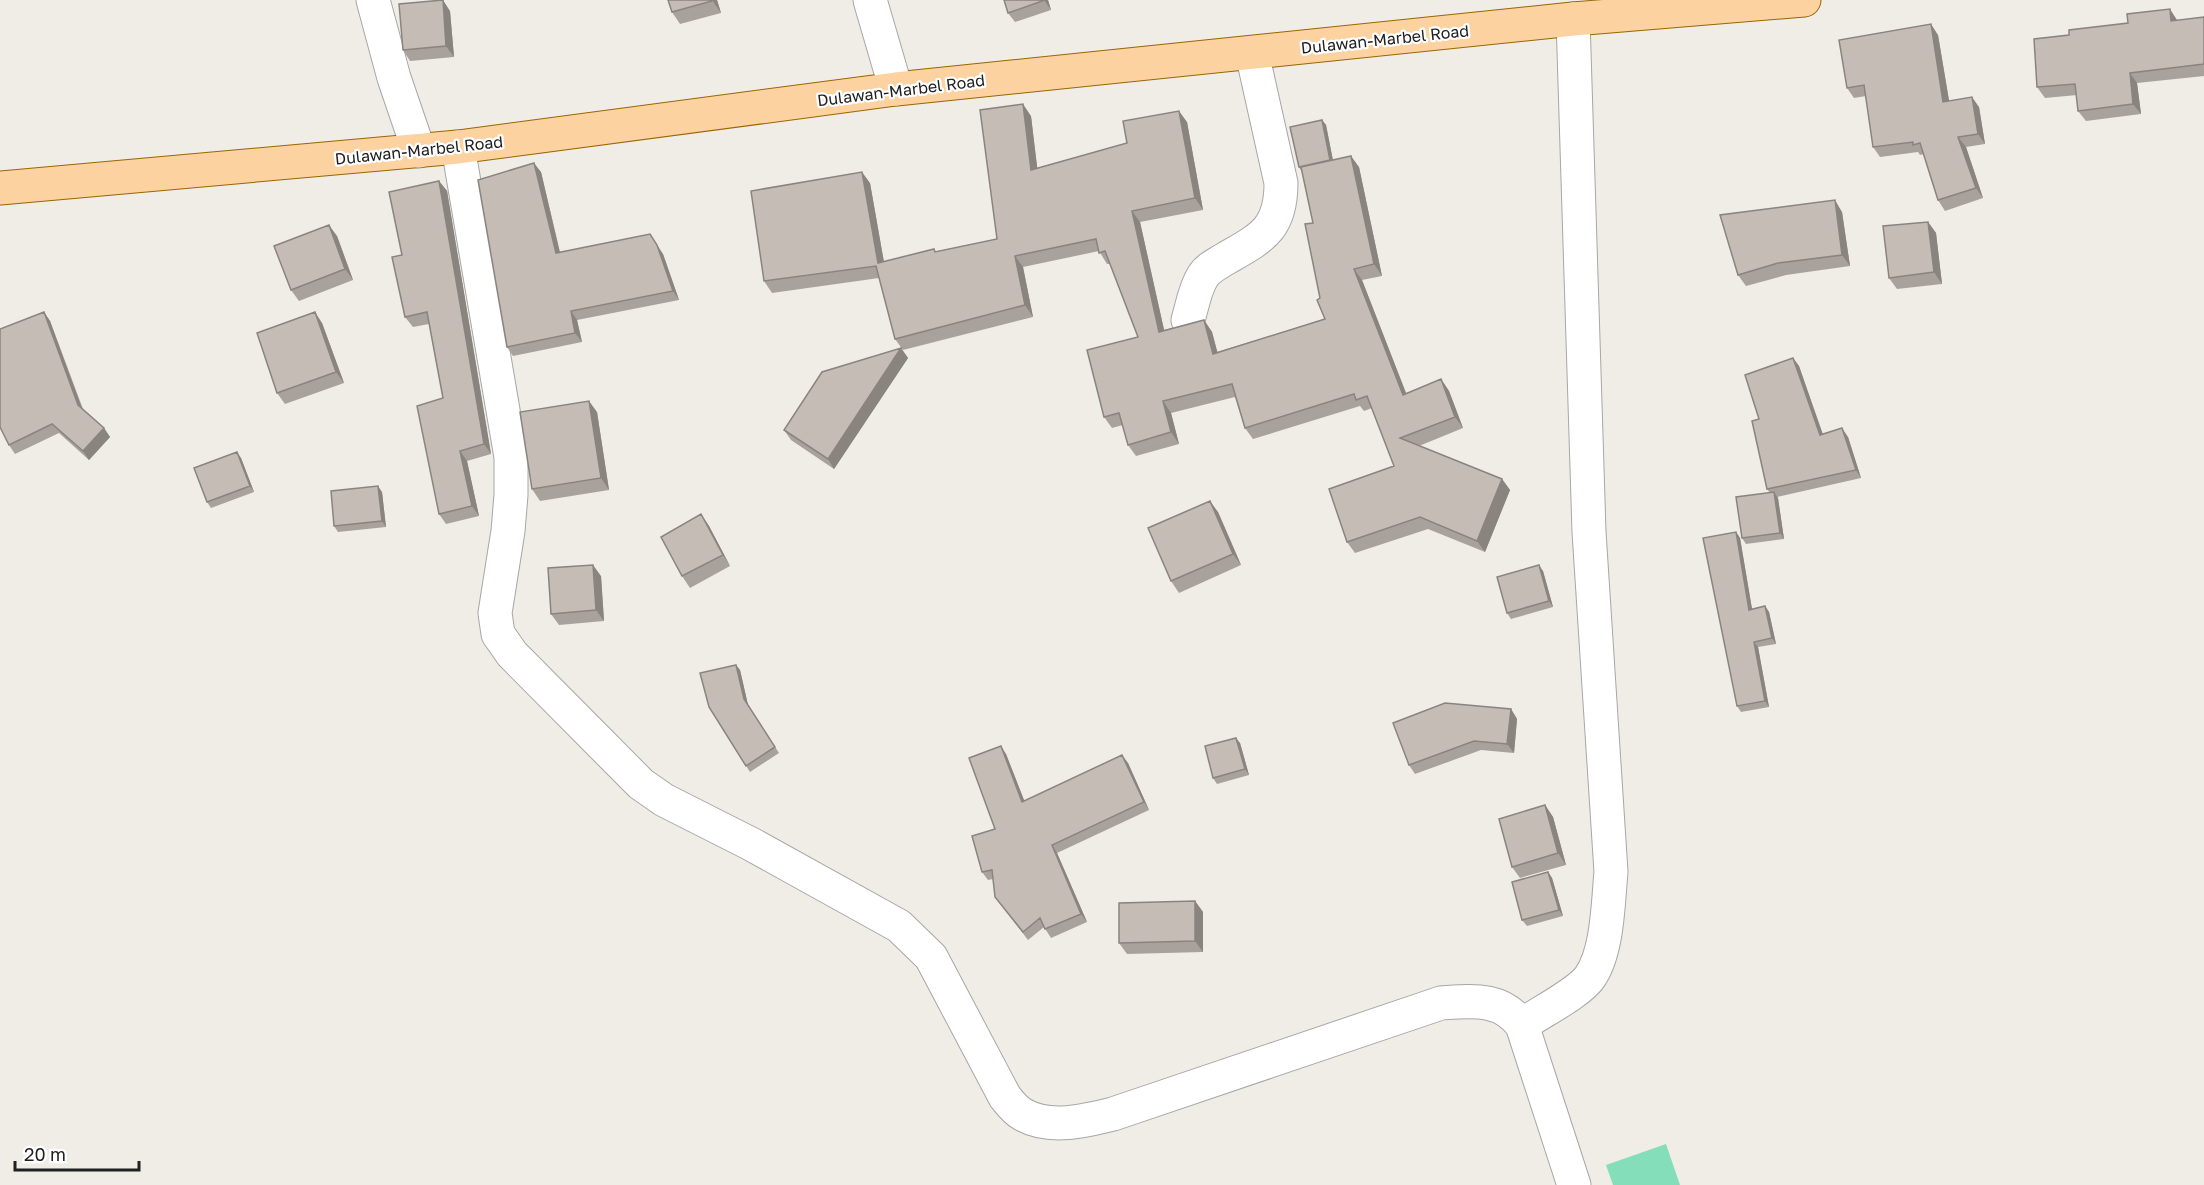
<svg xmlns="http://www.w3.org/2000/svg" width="2204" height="1185" font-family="'Golos Text',sans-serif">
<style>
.pitch{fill:#85deba}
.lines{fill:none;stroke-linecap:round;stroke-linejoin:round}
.street-casing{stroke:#a7a7a7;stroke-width:35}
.primary-casing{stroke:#9a6501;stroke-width:35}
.street{stroke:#fff;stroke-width:33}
.primary{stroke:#fbd2a0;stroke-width:33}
.wall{fill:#a9a29c}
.shaded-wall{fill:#8a847f}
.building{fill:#c5bcb5;stroke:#8a847f;stroke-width:1.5}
.labels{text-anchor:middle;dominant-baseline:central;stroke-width:4.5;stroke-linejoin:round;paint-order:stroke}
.street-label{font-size:16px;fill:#202020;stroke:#fff}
</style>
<rect width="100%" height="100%" fill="#f0ede6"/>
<!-- pitch -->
<path class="pitch" d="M 1666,1144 L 1680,1185 L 1613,1185 L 1606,1165 Z"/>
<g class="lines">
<!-- street casing -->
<g class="street-casing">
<path id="street" d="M 373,0 L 394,78 L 419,151
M 870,0 L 896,89
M 458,147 L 511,457 L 511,495 L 508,531 L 495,613 L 498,634 L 512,654 L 641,784 L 664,800 L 751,844 L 899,926 L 931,957 L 1005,1097 C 1010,1103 1015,1110 1022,1114 C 1049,1130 1085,1121 1113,1114 L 1441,1003 C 1473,1001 1501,997 1522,1025 L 1574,1185
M 1188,320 C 1192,307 1195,288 1203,276 C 1208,268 1217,264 1225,259 C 1261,238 1281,230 1281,183 L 1252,53
M 1522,1025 C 1539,1013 1579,993 1590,977 C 1608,951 1608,902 1611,872 L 1589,532 L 1573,19"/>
</g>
<!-- primary casing -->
<g class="primary-casing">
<path id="primary" d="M 0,188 L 458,147 L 896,89 L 1573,19 L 1804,0"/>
</g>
<!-- street -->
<use href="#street" class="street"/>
<!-- primary -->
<use href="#primary" class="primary"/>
</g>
<!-- wall -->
<path class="wall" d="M 668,0 L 717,0 L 721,13 L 680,24 L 672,12 Z
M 1004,0 L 1048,0 L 1051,10 L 1015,22 L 1008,13 Z
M 450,11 L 454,57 L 410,61 L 403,50 Z
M 2204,17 L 2204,76 L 2137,83 L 2141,114 L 2086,121 L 2078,111 L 2077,95 L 2045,98 L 2037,87 L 2069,35 Z
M 1938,35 L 1949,101 L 1979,107 L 1985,144 L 1966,147 L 1983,198 L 1945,211 L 1938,200 L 1924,154 L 1920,155 L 1918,152 L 1880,157 L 1873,147 L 1866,96 L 1854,98 L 1847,88 Z
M 1031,116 L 1037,168 L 1127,143 L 1187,122 L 1203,210 L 1140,222 L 1164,330 L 1204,320 L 1212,332 L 1217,352 L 1325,319 L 1320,298 L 1313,223 L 1302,172 L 1299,167 L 1322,120 L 1326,125 L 1333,160 L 1359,167 L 1382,276 L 1362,280 L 1406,393 L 1441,379 L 1449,391 L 1463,428 L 1419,446 L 1502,479 L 1510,490 L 1485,552 L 1428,529 L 1355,553 L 1347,542 L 1394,466 L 1372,408 L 1364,411 L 1360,406 L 1253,439 L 1245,428 L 1235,397 L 1171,413 L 1179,444 L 1136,456 L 1128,445 L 1123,425 L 1112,428 L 1104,417 L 1138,337 L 1110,264 L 1107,264 L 1099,251 L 1023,267 L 1033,317 L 903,350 L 895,339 L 879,278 L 772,293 L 764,281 L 870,183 L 884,262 L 997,239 Z
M 541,172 L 560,252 L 663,254 L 679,300 L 577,320 L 582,342 L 513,356 L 507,347 Z
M 439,181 L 447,191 L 491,454 L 467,461 L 479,516 L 446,524 L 439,514 L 443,398 L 429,324 L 413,327 L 405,317 L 402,255 Z
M 1842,212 L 1850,266 L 1786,275 L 1746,286 L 1738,275 Z
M 1928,222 L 1936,233 L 1942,284 L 1897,289 L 1889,278 Z
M 337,236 L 353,280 L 299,301 L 291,290 Z
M 44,312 L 50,321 L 83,409 L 104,428 L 110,437 L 89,460 L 59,433 L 15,454 L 9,445 Z
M 322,323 L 344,383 L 285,404 L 277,393 Z
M 901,348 L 908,358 L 834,469 L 791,440 L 784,430 Z
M 1793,358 L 1799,366 L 1822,434 L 1848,437 L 1861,478 L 1777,497 L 1778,498 L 1784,539 L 1746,544 L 1742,538 L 1770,493 L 1767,489 L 1759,419 Z
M 597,412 L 609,490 L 540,501 L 532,489 Z
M 241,458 L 254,492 L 211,508 L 207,502 Z
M 382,492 L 386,527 L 338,532 L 334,526 Z
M 1218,512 L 1241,565 L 1179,593 L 1171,581 Z
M 701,514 L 709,526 L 730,566 L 690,588 L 682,576 Z
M 1736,532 L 1740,538 L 1752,609 L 1765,606 L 1769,612 L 1776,644 L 1758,647 L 1769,707 L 1741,712 L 1737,706 Z
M 1543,571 L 1553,607 L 1511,619 L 1507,613 Z
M 601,576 L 604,621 L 559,625 L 551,614 Z
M 736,665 L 740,670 L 748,705 L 779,753 L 750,772 L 709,707 Z
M 1511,709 L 1517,719 L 1514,753 L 1481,750 L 1415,774 L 1409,765 Z
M 1240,743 L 1249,775 L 1217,784 L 1213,778 Z
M 1006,754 L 1024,801 L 1128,763 L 1149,810 L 1057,853 L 1087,922 L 1051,938 L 1044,927 L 1028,940 L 995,897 L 993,879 L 988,880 L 982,872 L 995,829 Z
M 1545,805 L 1553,817 L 1566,865 L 1520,878 L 1512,867 Z
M 1548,872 L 1552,878 L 1563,916 L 1527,926 L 1522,920 Z
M 1195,901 L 1203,912 L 1203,952 L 1127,954 L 1119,943 Z"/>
<!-- shaded-wall -->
<path class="shaded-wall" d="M 443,0 L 450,11 L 454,57 L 446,46 Z
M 712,0 L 717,0 L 721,13 Z
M 1044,0 L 1048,0 L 1051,10 Z
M 2170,9 L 2177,20 L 2178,32 L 2171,21 Z
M 1931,24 L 1938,35 L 1951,112 L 1943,102 Z
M 2130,73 L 2137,83 L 2141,114 L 2133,104 Z
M 1972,97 L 1979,107 L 1985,144 L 1978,134 Z
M 1023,104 L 1031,116 L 1039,182 L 1031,170 Z
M 1179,111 L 1187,122 L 1203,210 L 1195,198 Z
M 1322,120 L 1326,125 L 1334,166 L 1330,160 Z
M 1958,137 L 1966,147 L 1983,198 L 1976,188 Z
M 1351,156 L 1359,167 L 1382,276 L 1374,264 Z
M 534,163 L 541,172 L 562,262 L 556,253 Z
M 862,172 L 870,183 L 886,274 L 878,263 Z
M 439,181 L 447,191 L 491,454 L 484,444 Z
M 1835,200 L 1842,212 L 1850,266 L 1842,255 Z
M 1132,211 L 1140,222 L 1167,343 L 1159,332 Z
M 1928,222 L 1936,233 L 1942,284 L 1934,272 Z
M 329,225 L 337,236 L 353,280 L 345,269 Z
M 650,234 L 663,254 L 679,300 L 673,291 Z
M 1015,256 L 1023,267 L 1033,317 L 1025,305 Z
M 1354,269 L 1362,280 L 1411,406 L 1403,395 Z
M 571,311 L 577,320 L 582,342 L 575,333 Z
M 44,312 L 50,321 L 84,414 L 78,405 Z
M 315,312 L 322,323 L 344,383 L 336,372 Z
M 1204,320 L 1212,332 L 1221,365 L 1213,354 Z
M 901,348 L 908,358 L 834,469 L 828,459 Z
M 1793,358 L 1799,366 L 1826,443 L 1820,435 Z
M 1441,379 L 1449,391 L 1463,428 L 1455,417 Z
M 589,401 L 597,412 L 609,490 L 601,478 Z
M 1163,401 L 1171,413 L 1179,444 L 1171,432 Z
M 104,428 L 110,437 L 89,460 L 83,451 Z
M 1842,428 L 1848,437 L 1861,478 L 1856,470 Z
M 460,451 L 467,461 L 479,516 L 472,506 Z
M 237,452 L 241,458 L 254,492 L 250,486 Z
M 1502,479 L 1510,490 L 1485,552 L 1477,541 Z
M 378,486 L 382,492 L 386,527 L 382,521 Z
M 1774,492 L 1778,498 L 1784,539 L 1780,533 Z
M 1210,501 L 1218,512 L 1241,565 L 1233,554 Z
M 701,514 L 709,526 L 730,566 L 723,555 Z
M 1736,532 L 1740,538 L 1753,615 L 1749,610 Z
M 593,565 L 601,576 L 604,621 L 596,610 Z
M 1539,565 L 1543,571 L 1553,607 L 1549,601 Z
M 1765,606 L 1769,612 L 1776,644 L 1772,638 Z
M 1754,642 L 1758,647 L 1769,707 L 1765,701 Z
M 736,665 L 740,670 L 748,705 L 779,753 L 744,699 Z
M 1511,709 L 1517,719 L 1514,753 L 1507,744 Z
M 1236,738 L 1240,743 L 1249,775 L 1245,769 Z
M 1001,746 L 1006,754 L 1028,810 L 1022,802 Z
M 1122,755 L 1128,763 L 1149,810 L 1144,802 Z
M 1545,805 L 1553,817 L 1566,865 L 1558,853 Z
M 1052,845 L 1057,853 L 1087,922 L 1081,914 Z
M 1548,872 L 1552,878 L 1563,916 L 1559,910 Z
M 1195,901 L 1203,912 L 1203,952 L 1195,941 Z"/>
<!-- building -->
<path class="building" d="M 443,0 L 446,46 L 403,50 L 399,4 Z
M 668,0 L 712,0 L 712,1 L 672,12 Z
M 1004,0 L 1045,0 L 1008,13 Z
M 2170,9 L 2171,21 L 2204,17 L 2204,64 L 2130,73 L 2133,104 L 2078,111 L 2075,84 L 2037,87 L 2034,39 L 2069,35 L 2069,30 L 2128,23 L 2127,14 Z
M 1931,24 L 1943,102 L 1972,97 L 1978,134 L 1958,137 L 1976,188 L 1938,200 L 1920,143 L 1913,145 L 1913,142 L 1873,147 L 1864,85 L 1847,88 L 1839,40 Z
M 1023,104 L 1031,170 L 1127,143 L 1123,121 L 1179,111 L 1195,198 L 1132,211 L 1159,332 L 1204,320 L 1213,354 L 1325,319 L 1317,300 L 1320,298 L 1305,224 L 1313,223 L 1301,167 L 1351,156 L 1374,264 L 1354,269 L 1403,395 L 1441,379 L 1455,417 L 1400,438 L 1502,479 L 1477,541 L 1420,517 L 1347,542 L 1329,489 L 1394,466 L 1367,396 L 1356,400 L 1354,394 L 1245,428 L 1232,384 L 1163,401 L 1171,432 L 1128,445 L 1119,413 L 1104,417 L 1087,350 L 1138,337 L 1105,251 L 1099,253 L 1096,239 L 1015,256 L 1025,305 L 895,339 L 876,266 L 764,281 L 751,191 L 862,172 L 878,263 L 934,249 L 935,252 L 997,239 L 980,110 Z
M 1322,120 L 1330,160 L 1299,167 L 1290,127 Z
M 534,163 L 556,253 L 650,234 L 657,245 L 673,291 L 571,311 L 575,333 L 507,347 L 478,180 Z
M 439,181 L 484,444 L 460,451 L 472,506 L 439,514 L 417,406 L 443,398 L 427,312 L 405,317 L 392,257 L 402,255 L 389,192 Z
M 1835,200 L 1842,255 L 1778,263 L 1738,275 L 1720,215 Z
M 1928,222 L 1934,272 L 1889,278 L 1883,226 Z
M 329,225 L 345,269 L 291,290 L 274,246 Z
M 44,312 L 78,405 L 104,428 L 83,451 L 52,424 L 9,445 L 0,427 L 0,329 Z
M 315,312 L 336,372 L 277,393 L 257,333 Z
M 901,348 L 828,459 L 784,430 L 822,372 Z
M 1793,358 L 1820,435 L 1842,428 L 1856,470 L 1767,489 L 1752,421 L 1759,419 L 1745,375 Z
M 589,401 L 601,478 L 532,489 L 520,412 Z
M 237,452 L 250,486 L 207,502 L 194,468 Z
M 378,486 L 382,521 L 334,526 L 331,491 Z
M 1774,492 L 1780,533 L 1742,538 L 1736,497 Z
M 1210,501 L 1233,554 L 1171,581 L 1148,528 Z
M 701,514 L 723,555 L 682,576 L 661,537 Z
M 1736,532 L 1749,610 L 1765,606 L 1772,638 L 1754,642 L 1765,701 L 1737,706 L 1703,538 Z
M 593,565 L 596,610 L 551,614 L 548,568 Z
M 1539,565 L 1549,601 L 1507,613 L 1497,577 Z
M 736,665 L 744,699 L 775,747 L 746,766 L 709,707 L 700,673 Z
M 1445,703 L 1511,709 L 1507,744 L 1474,741 L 1409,765 L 1393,723 Z
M 1236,738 L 1245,769 L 1213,778 L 1205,746 Z
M 1001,746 L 1022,802 L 1122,755 L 1144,802 L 1052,845 L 1081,914 L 1045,929 L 1040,918 L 1023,932 L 995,897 L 992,870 L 982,872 L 972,836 L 995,829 L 969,758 Z
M 1545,805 L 1558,853 L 1512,867 L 1499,819 Z
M 1548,872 L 1559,910 L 1522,920 L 1512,882 Z
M 1195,901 L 1195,941 L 1119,943 L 1119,903 Z"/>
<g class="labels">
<!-- street labels -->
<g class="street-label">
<text transform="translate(1385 39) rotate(-6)">Dulawan-Marbel Road</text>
<text transform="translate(901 90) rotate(-7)">Dulawan-Marbel Road</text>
<text transform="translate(419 150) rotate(-6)">Dulawan-Marbel Road</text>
</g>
</g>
<!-- scale -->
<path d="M15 1161v9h124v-9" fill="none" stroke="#202020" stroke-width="3"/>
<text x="24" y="1161" font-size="18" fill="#202020" stroke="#ffffff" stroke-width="4.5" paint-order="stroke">20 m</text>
</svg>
